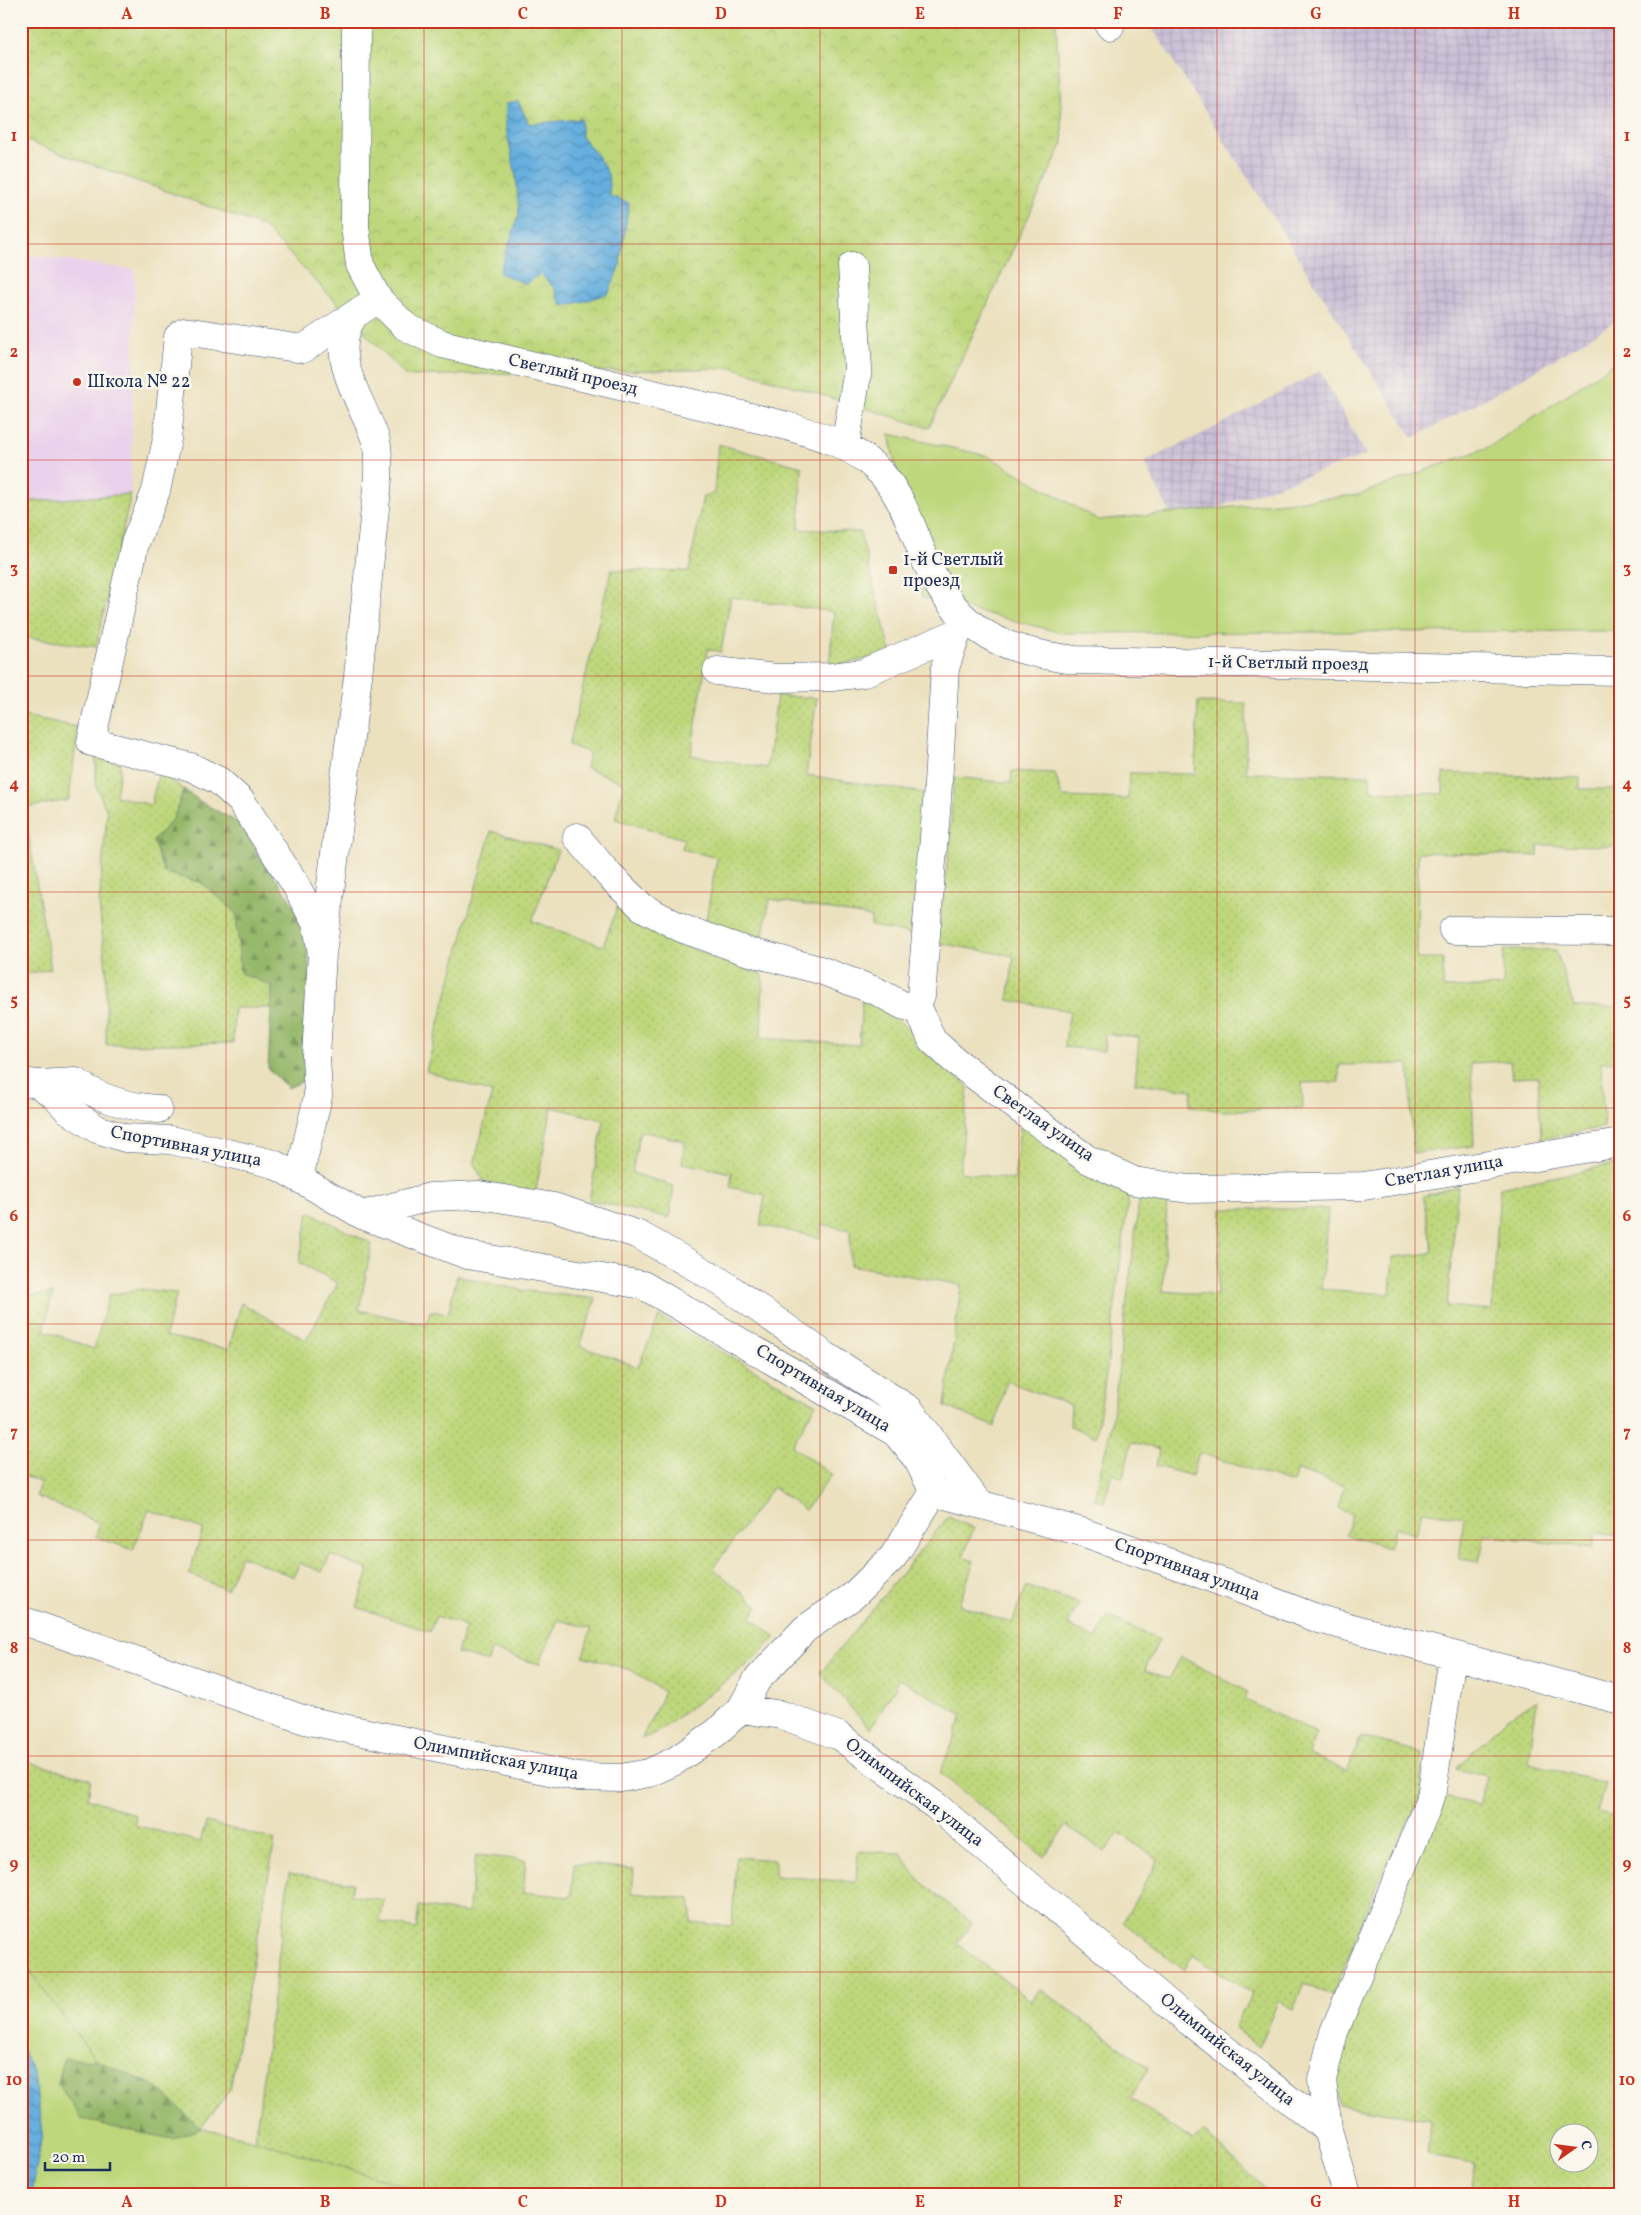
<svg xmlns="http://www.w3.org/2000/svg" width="1641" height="2215" font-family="Vollkorn,serif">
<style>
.built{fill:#ead1ec}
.industrial{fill:url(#industrial-grid)}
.grass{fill:#bed77b;stroke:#6c836c}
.forest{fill:url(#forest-firs);stroke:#587464}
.park{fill:url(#park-crowns);stroke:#6c836c}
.garden{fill:url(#garden-dots);stroke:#6c836c;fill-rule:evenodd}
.water{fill:url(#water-waves);stroke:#406f9e}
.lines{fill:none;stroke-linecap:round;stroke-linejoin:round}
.minor-casing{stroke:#3a4a6d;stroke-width:29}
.minor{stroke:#fff;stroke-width:28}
.grid{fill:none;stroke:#c8321e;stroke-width:1;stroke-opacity:0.55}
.poi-dot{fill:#c8321e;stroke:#fbf7ec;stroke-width:2}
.labels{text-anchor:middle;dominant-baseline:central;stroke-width:5;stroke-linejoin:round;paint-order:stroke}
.street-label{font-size:18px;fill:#1b2f5e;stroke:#fbf7ec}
.poi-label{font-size:18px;fill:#1b2f5e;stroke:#fbf7ec;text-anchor:start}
.neatline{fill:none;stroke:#c8321e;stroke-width:2}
.grid-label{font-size:16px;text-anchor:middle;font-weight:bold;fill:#c8321e}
</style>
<defs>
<pattern id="industrial-grid" width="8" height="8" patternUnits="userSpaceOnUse" patternTransform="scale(1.25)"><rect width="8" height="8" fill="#cabfd6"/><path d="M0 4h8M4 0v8" fill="none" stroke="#ada4ba"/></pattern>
<pattern id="forest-firs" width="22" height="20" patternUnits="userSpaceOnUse" patternTransform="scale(1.25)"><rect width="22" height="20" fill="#96b86b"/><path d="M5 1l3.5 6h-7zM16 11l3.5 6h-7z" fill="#7a965b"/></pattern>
<pattern id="park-crowns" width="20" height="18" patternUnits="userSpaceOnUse" patternTransform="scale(1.25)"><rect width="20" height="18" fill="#bed77b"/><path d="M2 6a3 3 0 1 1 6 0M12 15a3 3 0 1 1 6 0" fill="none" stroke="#a3b96d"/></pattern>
<pattern id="garden-dots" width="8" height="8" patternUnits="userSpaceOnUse" patternTransform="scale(1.25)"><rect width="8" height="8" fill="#bed77b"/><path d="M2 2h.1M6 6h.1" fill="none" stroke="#a3b96d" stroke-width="1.8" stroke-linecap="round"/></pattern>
<pattern id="water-waves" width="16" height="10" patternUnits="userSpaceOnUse" patternTransform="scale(1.25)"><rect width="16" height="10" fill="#66afde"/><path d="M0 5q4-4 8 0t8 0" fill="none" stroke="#538fb7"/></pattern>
</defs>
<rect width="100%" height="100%" fill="#fbf7ec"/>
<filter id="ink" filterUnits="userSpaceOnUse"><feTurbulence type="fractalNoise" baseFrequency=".02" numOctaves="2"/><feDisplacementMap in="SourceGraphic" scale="10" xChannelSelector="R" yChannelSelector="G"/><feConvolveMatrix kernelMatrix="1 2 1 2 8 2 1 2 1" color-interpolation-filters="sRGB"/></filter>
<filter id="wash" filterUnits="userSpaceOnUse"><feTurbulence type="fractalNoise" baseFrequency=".0096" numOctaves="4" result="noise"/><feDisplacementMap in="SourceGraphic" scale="20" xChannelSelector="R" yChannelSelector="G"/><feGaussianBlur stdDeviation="1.12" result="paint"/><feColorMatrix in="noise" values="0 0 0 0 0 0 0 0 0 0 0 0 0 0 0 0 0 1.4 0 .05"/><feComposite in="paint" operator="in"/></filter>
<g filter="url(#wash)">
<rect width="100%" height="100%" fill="#ebe1bf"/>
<!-- built -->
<path class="built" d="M 21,254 L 135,270 L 131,494 L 21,502 Z"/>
<!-- industrial -->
<path class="industrial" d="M 1148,21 L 1620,21 L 1620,319 L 1520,380 L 1413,438 Z
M 1320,371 L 1366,455 L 1175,522 L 1144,462 L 1206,432 Z"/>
<!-- grass -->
<path class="grass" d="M 1620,359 L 1620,631 L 1062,633 L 922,597 L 889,434 L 988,456 L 1098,520 L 1358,495 L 1489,447 Z
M 21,1960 L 96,2060 L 154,2085 L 201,2128 L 255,2140 L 424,2192 L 441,2194 L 32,2194 L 42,2133 L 34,2075 L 21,2046 Z"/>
<!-- forest -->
<path class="forest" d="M 184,789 L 201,802 L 239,823 L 306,924 L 311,993 L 306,1080 L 288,1088 L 268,1069 L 272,986 L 240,973 L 236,912 L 200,882 L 165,873 L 153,841 L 174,817 Z
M 64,2058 L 96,2060 L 154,2085 L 201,2128 L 173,2139 L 112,2127 L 81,2118 L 58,2084 Z"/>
<!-- park -->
<path class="park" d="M 31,21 L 1056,21 L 1063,143 L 929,428 L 734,368 L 406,376 L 263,226 L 21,139 L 21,40 Z"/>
<!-- garden -->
<path class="garden" d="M 718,444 L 802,467 L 799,529 L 860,532 L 891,653 L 829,667 L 834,612 L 731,597 L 721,652 L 708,649 L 691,755 L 767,768 L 777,696 L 817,698 L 806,775 L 924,793 L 921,848 L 910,934 L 871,926 L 871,917 L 770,899 L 761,945 L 704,930 L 717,858 L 682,849 L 684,839 L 615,819 L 624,783 L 586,768 L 589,753 L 569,745 L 611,570 L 689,571 L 703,496 L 714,493 Z
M 131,494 L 96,647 L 21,637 L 21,502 Z
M 1198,702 L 1246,703 L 1246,773 L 1370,775 L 1371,791 L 1443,794 L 1443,773 L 1580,778 L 1580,789 L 1620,789 L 1620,846 L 1538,845 L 1538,856 L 1418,852 L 1417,959 L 1443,959 L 1443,988 L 1503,986 L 1504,950 L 1556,950 L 1574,1007 L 1620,1007 L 1620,1061 L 1601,1062 L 1604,1127 L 1541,1139 L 1538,1077 L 1512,1078 L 1510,1061 L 1471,1063 L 1474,1146 L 1413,1153 L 1409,1064 L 1339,1065 L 1339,1082 L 1302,1083 L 1303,1108 L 1223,1111 L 1190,1106 L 1192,1090 L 1135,1083 L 1139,1037 L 1105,1034 L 1104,1051 L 1064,1047 L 1070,1011 L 1008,1000 L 1014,956 L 937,943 L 949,848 L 954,777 L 1011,783 L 1012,771 L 1055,773 L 1062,797 L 1128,799 L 1129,773 L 1195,774 Z
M 21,715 L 78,727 L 69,800 L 24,808 L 51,969 L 21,975 Z
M 96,756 L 121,763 L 116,796 L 151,805 L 159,772 L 184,789 L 174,817 L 153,841 L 164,873 L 200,882 L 236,912 L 240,973 L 272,986 L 271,1008 L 234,1008 L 233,1043 L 106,1045 L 106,969 L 99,905 L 107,812 L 96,786 Z
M 491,831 L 558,850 L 532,921 L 603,946 L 618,905 L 684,946 L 763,975 L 761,1038 L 859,1045 L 862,1000 L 884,1007 L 968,1087 L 960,1172 L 1014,1180 L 1021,1120 L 1130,1186 L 1107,1368 L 1096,1437 L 1070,1426 L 1071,1405 L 1006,1381 L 995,1427 L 945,1406 L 961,1285 L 850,1265 L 850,1230 L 822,1224 L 820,1238 L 760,1225 L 765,1195 L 730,1187 L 732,1173 L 682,1163 L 685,1141 L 640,1131 L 632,1173 L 674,1186 L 669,1218 L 589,1200 L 604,1120 L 552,1107 L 535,1194 L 485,1183 L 474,1164 L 492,1093 L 426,1071 Z
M 1620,1163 L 1620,1536 L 1595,1533 L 1592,1548 L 1485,1535 L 1479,1562 L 1459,1559 L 1464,1517 L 1423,1511 L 1415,1535 L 1395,1527 L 1389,1548 L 1346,1535 L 1352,1515 L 1338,1508 L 1344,1486 L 1297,1470 L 1293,1483 L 1199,1453 L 1192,1476 L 1156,1466 L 1159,1449 L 1132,1442 L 1123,1478 L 1112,1474 L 1104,1502 L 1094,1499 L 1112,1422 L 1140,1194 L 1167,1201 L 1163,1291 L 1217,1295 L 1222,1209 L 1328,1209 L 1321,1289 L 1390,1294 L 1393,1257 L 1433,1253 L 1423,1196 L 1458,1186 L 1447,1306 L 1492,1310 L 1500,1188 Z
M 309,1212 L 372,1244 L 359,1310 L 427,1325 L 430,1311 L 448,1314 L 457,1276 L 521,1290 L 596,1299 L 580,1346 L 638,1367 L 659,1317 L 816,1404 L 792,1446 L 832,1475 L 805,1510 L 773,1487 L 713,1568 L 758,1606 L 750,1617 L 776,1637 L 747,1665 L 654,1735 L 642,1738 L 664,1692 L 631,1670 L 583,1656 L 591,1628 L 558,1620 L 539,1664 L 491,1650 L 488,1662 L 457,1653 L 466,1626 L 436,1616 L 430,1632 L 357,1607 L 369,1570 L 330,1555 L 322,1572 L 299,1563 L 294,1577 L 241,1556 L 227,1590 L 189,1574 L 203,1529 L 149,1510 L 133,1550 L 96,1537 L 99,1523 L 36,1496 L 40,1482 L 21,1475 L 21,1297 L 53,1293 L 44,1330 L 94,1349 L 109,1295 L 142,1289 L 177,1293 L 165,1336 L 229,1349 L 241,1303 L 306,1340 L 338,1283 L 299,1263 Z
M 948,1517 L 974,1528 L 963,1557 L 974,1561 L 959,1605 L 1012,1623 L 1026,1586 L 1079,1603 L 1068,1625 L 1096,1639 L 1108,1616 L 1159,1640 L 1145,1669 L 1169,1679 L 1181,1657 L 1248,1692 L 1245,1700 L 1316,1733 L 1309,1754 L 1347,1771 L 1361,1736 L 1422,1753 L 1420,1797 L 1372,1895 L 1333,1996 L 1304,1983 L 1293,2009 L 1278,2001 L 1259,2047 L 1234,2027 L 1252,1994 L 1193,1955 L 1184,1970 L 1123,1922 L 1158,1860 L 1119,1833 L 1105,1852 L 1066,1825 L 1044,1857 L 940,1773 L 963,1715 L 900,1679 L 870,1729 L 820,1673 Z
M 1537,1700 L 1529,1763 L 1605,1783 L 1597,1812 L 1620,1817 L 1620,2194 L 1471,2194 L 1475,2163 L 1427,2155 L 1430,2120 L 1339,2105 L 1335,2081 L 1344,2032 L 1440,1796 L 1479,1805 L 1487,1776 L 1456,1769 L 1505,1720 ZM 1558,2132 L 1588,2132 L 1588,2162 L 1558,2162 Z
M 21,1760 L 91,1779 L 88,1798 L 136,1815 L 135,1825 L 200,1842 L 206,1822 L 275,1840 L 230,2090 L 201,2128 L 154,2085 L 96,2060 L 21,1960 Z
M 858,1851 L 901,1853 L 920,1881 L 972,1923 L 957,1943 L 1031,2001 L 1040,1989 L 1149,2068 L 1131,2098 L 1193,2141 L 1203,2131 L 1270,2194 L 441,2194 L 424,2192 L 255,2140 L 289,1873 L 353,1883 L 351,1895 L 384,1900 L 380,1922 L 416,1929 L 419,1906 L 468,1913 L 476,1855 L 526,1860 L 523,1892 L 571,1897 L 574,1863 L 634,1869 L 632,1893 L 691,1899 L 691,1922 L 732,1926 L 736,1857 L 775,1860 L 775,1876 L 856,1882 Z"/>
<!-- water -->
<path class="water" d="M 518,101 L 529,124 L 581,119 L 581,136 L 599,158 L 608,174 L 610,196 L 629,203 L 620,264 L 609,293 L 589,300 L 562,306 L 554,288 L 540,274 L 526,284 L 499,273 L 519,214 L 516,176 L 506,128 L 506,103 Z
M 21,2046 L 34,2075 L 42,2133 L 32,2194 L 21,2194 Z"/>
</g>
<g filter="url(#ink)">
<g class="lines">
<!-- minor casing -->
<g class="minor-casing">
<path id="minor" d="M 356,21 L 355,226 L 360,265 L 378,299 L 406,327 L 442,344 L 776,423 C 814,434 853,443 881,473 C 900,494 910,522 920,547 C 951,626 993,650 1075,660 L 1620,671
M 1107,21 L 1110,26
M 845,446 L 858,369 L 852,266
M 717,671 L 776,678 L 832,677 L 863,673 L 957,633
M 577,837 L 609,875 L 642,907 L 681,928 L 746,951 L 820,970 L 876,991 L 904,1006 L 917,1005 L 932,1040 L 954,1060 L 1087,1159 L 1134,1181 L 1188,1189 L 1364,1186 L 1620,1143
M 1453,930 L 1620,931
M 322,954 L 317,925 L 294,882 L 241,801 L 219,781 L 191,767 L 91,742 L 135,543 L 156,491 L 167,439 L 178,337 L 184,332 L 191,332 L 303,349 L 378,299
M 917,1005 L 921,996 L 937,800 L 945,668 L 957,633 L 964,620
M 21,1082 L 38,1084 L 54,1095 L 67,1109 L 97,1129 L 125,1138 L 171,1140 L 274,1164 L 362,1215 L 467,1255 L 643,1285 L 896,1433 L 918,1460 L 934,1492 L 1082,1532 L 1182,1567 L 1319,1619 L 1620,1700
M 38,1084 L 76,1082 C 100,1099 130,1107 158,1109
M 299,1178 L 318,1096 L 316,1056 L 322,954 L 358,676 L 378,479 C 378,466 379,453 376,441 C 364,403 326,356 353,317
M 362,1215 L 430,1197 L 479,1195 L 554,1207 L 639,1235 L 718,1280 L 826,1356 L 910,1410 L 979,1504
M 21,1620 L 305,1720 L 578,1777 L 621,1778 L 649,1773 L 675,1761 L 717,1732 L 741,1709 L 757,1680 L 805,1629 L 853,1596 L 893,1557 L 934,1492
M 741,1709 L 782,1715 L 839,1736 L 936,1806 L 1190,2022 L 1328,2130 L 1347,2194
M 1328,2130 L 1322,2080 L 1334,2032 L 1431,1797 L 1452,1656"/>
</g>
<!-- minor -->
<use href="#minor" class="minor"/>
</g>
</g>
<!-- grid -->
<path class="grid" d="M 226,21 L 226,2194M 424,21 L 424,2194M 622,21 L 622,2194M 820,21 L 820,2194M 1019,21 L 1019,2194M 1217,21 L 1217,2194M 1415,21 L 1415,2194M 21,244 L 1620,244M 21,460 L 1620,460M 21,676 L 1620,676M 21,892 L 1620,892M 21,1108 L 1620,1108M 21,1324 L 1620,1324M 21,1540 L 1620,1540M 21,1756 L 1620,1756M 21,1972 L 1620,1972"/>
<!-- markers -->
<g class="poi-dot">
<circle cx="77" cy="382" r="5"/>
<rect x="888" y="565" width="10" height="10" rx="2.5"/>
</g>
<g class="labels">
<!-- street labels -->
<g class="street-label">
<text transform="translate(573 375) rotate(13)">Светлый проезд</text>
<text transform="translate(1288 664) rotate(1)">1-й Светлый проезд</text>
<text transform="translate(1043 1124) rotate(35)">Светлая улица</text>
<text transform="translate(186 1147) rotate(11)">Спортивная улица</text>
<text transform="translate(1444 1172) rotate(-10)">Светлая улица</text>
<text transform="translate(823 1389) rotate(31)">Спортивная улица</text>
<text transform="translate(1187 1570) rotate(20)">Спортивная улица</text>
<text transform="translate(496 1759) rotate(11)">Олимпийская улица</text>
<text transform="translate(914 1793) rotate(37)">Олимпийская улица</text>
<text transform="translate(1227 2050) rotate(39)">Олимпийская улица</text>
</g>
<!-- poi labels -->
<g class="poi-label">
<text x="87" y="382">Школа № 22</text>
<text x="903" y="560">1-й Светлый<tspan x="903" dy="21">проезд</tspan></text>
</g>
</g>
<!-- margin -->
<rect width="1641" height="2215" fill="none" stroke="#fbf7ec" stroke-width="55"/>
<!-- north arrow -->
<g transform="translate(1574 2148) rotate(76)"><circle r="24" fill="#fbf7ec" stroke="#a1a7b3"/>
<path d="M0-4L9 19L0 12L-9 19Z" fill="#c8321e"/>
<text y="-8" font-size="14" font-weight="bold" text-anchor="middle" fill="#1b2f5e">С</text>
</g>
<!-- scale -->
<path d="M45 2162v8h65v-8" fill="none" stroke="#1b2f5e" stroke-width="2.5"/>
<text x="52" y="2162" font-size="15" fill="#1b2f5e" stroke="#fbf7ec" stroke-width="4" paint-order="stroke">20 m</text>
<rect x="28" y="28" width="1586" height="2160" class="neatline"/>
<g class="grid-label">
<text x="127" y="19">A</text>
<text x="325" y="19">B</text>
<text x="523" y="19">C</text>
<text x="721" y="19">D</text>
<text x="920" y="19">E</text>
<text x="1118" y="19">F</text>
<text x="1316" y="19">G</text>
<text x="1514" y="19">H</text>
<text x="14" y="141">1</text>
<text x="1627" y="141">1</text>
<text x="14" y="357">2</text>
<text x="1627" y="357">2</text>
<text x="14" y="573">3</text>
<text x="1627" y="573">3</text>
<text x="14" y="789">4</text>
<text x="1627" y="789">4</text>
<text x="14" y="1005">5</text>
<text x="1627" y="1005">5</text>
<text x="14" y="1221">6</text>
<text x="1627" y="1221">6</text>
<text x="14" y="1437">7</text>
<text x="1627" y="1437">7</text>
<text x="14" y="1653">8</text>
<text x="1627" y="1653">8</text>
<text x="14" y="1869">9</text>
<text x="1627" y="1869">9</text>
<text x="14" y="2085">10</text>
<text x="1627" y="2085">10</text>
<text x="127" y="2207">A</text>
<text x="325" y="2207">B</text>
<text x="523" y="2207">C</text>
<text x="721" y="2207">D</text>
<text x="920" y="2207">E</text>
<text x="1118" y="2207">F</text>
<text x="1316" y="2207">G</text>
<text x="1514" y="2207">H</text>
</g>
</svg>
